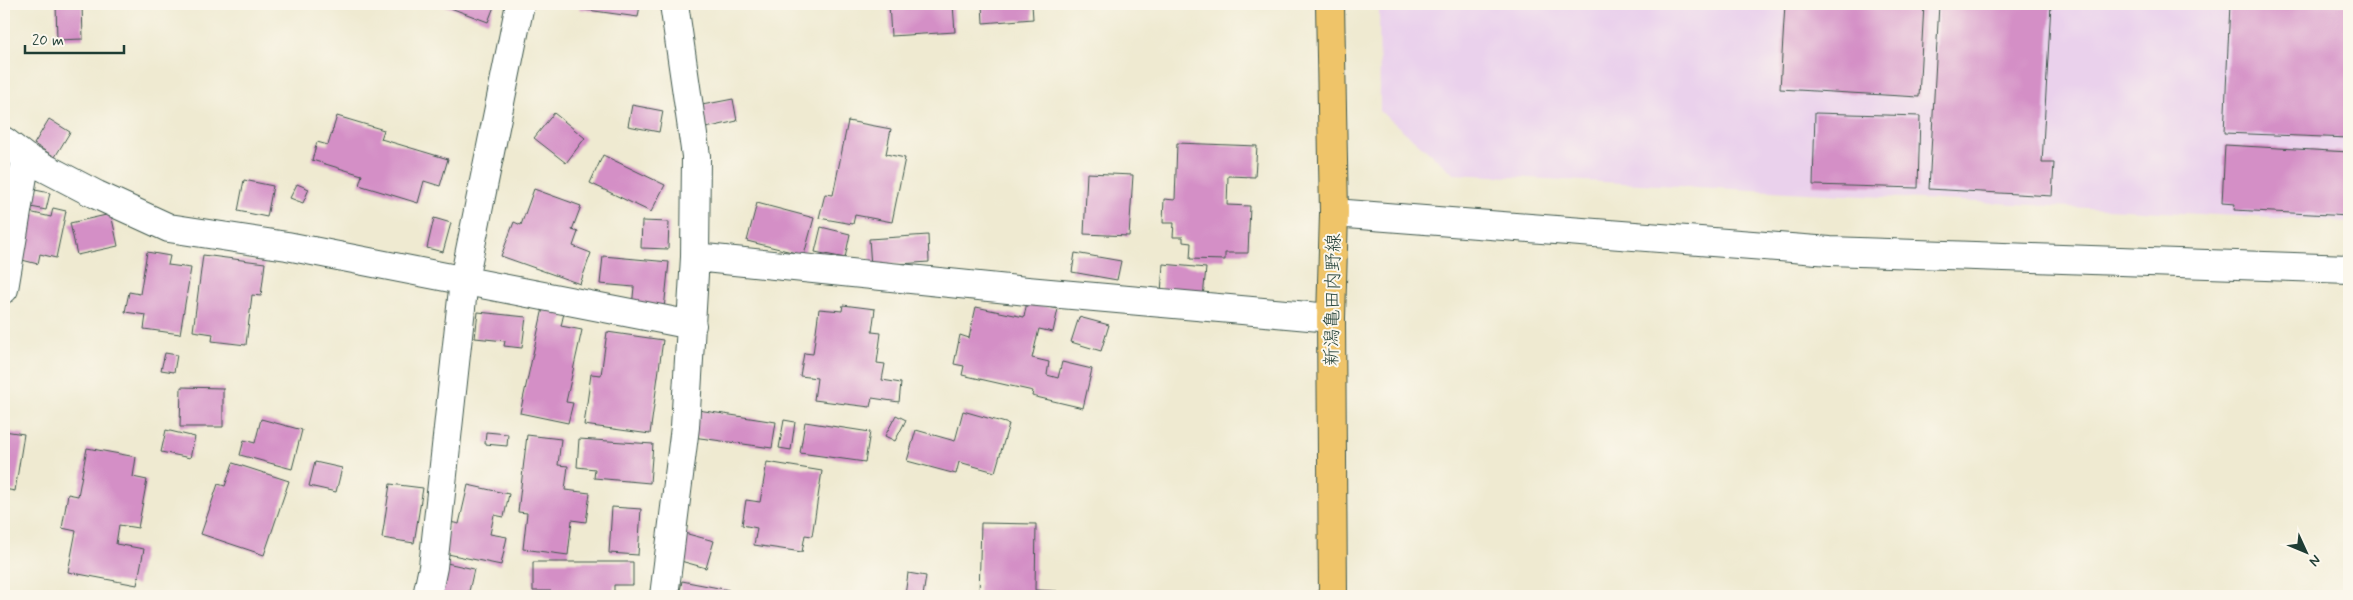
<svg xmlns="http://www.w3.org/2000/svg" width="2353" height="600" font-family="Mynerve,'Klee One',sans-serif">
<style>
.built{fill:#ead1ec}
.building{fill:#d48fc6}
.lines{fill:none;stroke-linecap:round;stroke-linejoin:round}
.minor-casing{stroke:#3e574c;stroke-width:30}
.major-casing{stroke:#3e574c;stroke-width:30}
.minor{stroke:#fff;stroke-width:28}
.major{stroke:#efc469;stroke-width:28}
.labels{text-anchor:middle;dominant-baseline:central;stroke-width:4;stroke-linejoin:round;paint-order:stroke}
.street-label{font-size:19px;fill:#1f3d34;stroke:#fbf7ec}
</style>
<rect width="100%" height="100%" fill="#fbf7ec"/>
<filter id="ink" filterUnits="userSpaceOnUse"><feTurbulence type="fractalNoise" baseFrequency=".02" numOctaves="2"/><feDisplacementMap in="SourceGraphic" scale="10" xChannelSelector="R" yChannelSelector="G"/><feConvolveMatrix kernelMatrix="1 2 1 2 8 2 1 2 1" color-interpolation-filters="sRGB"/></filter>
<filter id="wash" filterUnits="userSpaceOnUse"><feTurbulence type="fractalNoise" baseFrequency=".0096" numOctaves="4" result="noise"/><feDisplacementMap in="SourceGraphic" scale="20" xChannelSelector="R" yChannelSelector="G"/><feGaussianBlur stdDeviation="1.12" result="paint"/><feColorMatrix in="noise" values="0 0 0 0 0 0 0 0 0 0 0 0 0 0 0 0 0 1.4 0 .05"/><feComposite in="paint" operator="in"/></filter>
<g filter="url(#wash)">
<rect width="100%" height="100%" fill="#efead1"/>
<!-- built -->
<path class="built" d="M 1379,4 L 2349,4 L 2349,222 L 1454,174 L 1380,111 Z"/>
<g id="blocks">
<!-- building -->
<path class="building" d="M 56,4 L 82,4 L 83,39 L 57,40 Z
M 440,4 L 495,4 L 488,22 Z
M 580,4 L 631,4 L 640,5 L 638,17 L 580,9 Z
M 889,4 L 953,4 L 955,32 L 891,36 Z
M 982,4 L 1032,4 L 1033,19 L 983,23 Z
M 1785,4 L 1924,4 L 1919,97 L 1780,89 Z
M 1939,4 L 2051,4 L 2042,163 L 2054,163 L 2052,196 L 1929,189 Z
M 2230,4 L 2349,4 L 2349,138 L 2224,133 Z
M 733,99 L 737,121 L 706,128 L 702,105 Z
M 632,105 L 663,111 L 659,132 L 628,126 Z
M 554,113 L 585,138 L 566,163 L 534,138 Z
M 1815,113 L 1920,116 L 1918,188 L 1813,185 Z
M 337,116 L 384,130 L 381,139 L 448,159 L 440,186 L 424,181 L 418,203 L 359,185 L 362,175 L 312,160 L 317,142 L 328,145 Z
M 49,119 L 70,132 L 55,157 L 34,144 Z
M 848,121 L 891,129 L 886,154 L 905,158 L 892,222 L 855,215 L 853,224 L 819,218 L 825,194 L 833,195 Z
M 1177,143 L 1257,146 L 1255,177 L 1228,176 L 1227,205 L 1250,206 L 1248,253 L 1225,253 L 1225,260 L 1190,259 L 1191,243 L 1183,242 L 1183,237 L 1173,237 L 1174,223 L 1163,223 L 1164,199 L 1175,200 Z
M 2225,145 L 2349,152 L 2349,216 L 2234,210 L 2235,204 L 2222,203 Z
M 603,155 L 665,185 L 651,212 L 590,183 Z
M 1087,173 L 1133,175 L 1129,236 L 1084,234 Z
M 244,180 L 273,186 L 267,217 L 238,211 Z
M 297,184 L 309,189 L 303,203 L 290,198 Z
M 534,189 L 581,206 L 572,230 L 578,232 L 573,246 L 591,253 L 580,284 L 501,256 L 514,222 L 521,225 Z
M 35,190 L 50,193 L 46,210 L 31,207 Z
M 757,203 L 814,218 L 804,255 L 747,241 Z
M 53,208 L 66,211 L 56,258 L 40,254 L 38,264 L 18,259 L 29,212 L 51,217 Z
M 111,214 L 118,246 L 77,255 L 70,223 Z
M 434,218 L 451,223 L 443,252 L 427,248 Z
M 642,221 L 669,222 L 668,249 L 641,248 Z
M 821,227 L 850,234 L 845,258 L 815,252 Z
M 928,235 L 929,262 L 871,266 L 869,239 Z
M 147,252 L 170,256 L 168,265 L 191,268 L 180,334 L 144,329 L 146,315 L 125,312 L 129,292 L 140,294 Z
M 1075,253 L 1121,261 L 1117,280 L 1072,272 Z
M 203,255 L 265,263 L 261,296 L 252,295 L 246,345 L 212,341 L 213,334 L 193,331 Z
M 603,256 L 669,262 L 664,309 L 632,307 L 634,287 L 600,284 Z
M 1163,264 L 1206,268 L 1203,297 L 1161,293 Z
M 1027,302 L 1058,309 L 1053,332 L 1039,329 L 1032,358 L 1049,362 L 1047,375 L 1058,378 L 1062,362 L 1092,369 L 1083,408 L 1032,396 L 1033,391 L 962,375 L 964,366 L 954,364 L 960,335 L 969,338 L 976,307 L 1024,317 Z
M 843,305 L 875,309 L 872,332 L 881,333 L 877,363 L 885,364 L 882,380 L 901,383 L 899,402 L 872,398 L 870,407 L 814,400 L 817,378 L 800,376 L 804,353 L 813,354 L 819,309 L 842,311 Z
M 543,308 L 564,313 L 561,326 L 582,330 L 566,402 L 573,403 L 568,423 L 520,413 Z
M 478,312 L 526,317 L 522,348 L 504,346 L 505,341 L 475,338 Z
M 1079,317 L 1109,325 L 1101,351 L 1071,342 Z
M 607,332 L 663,340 L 650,434 L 584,425 L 591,374 L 601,375 Z
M 165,353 L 177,355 L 174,372 L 161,370 Z
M 181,387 L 223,388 L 223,427 L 180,427 Z
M 698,410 L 776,422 L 772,448 L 693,437 Z
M 963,411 L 1009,424 L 995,472 L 959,462 L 956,474 L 907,461 L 916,430 L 955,441 Z
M 896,415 L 906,420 L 895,441 L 885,436 Z
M 261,419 L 302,430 L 292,469 L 240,455 L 244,440 L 255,443 Z
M 784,420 L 795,422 L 791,450 L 779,448 Z
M 805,422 L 870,432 L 865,462 L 800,453 Z
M 166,430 L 195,437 L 190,458 L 161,452 Z
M 4,431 L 24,434 L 15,491 L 4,489 Z
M 486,432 L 508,434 L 507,446 L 485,444 Z
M 527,435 L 561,439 L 558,465 L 568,466 L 565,490 L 590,493 L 586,522 L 572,520 L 568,555 L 523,549 L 527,513 L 518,512 Z
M 579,439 L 653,444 L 650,483 L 594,478 L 595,469 L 577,467 Z
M 87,448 L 136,457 L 133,477 L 147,480 L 138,528 L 119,525 L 116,544 L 144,549 L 137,585 L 68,572 L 76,531 L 62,528 L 68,494 L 78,496 Z
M 315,462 L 342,468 L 336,492 L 309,486 Z
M 767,462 L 822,471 L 812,536 L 805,535 L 802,552 L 754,545 L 757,528 L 742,525 L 746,500 L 760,502 Z
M 233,463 L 289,481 L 264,555 L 201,534 L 218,484 L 225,486 Z
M 390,484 L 423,488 L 414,543 L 382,538 Z
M 468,485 L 509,494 L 504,517 L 494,515 L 490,534 L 507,537 L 501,565 L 443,553 L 450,522 L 459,524 Z
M 612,507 L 641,509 L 638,555 L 609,553 Z
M 981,523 L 1036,524 L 1035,590 L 1057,591 L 1057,596 L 979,596 Z
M 684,533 L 714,541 L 706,568 L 677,560 Z
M 442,562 L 474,569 L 468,596 L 435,596 Z
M 533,562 L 633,562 L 633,585 L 614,585 L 614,596 L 551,596 L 551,591 L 533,591 Z
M 908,573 L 926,576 L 923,596 L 905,596 Z
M 682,581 L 729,590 L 728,596 L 679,596 Z"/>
</g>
</g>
<g filter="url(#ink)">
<use href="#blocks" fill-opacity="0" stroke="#3e574c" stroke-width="1"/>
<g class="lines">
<!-- minor casing -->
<g class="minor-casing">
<path id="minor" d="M 4,141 L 26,158 L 97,195 L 169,228 L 287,246 L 692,325
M 1334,213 L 1830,251 L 2349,269
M 695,257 L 1027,291 L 1331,318
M 4,289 L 26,158
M 427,596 L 433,567 L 464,280 L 520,4
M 664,596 L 685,427 L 695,257 L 696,156 L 674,4"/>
</g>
<!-- major casing -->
<g class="major-casing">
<path id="major" d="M 1330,4 L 1334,213 L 1331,318 L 1333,596"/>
</g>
<!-- minor -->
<use href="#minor" class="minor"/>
<!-- major -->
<use href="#major" class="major"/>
</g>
</g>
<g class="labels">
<!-- street labels -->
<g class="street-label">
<text transform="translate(1333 300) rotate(-89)">新潟亀田内野線</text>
</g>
</g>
<!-- margin -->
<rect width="2353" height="600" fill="none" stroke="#fbf7ec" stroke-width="20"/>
<!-- north arrow -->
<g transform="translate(2306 552) rotate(134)" stroke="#fbf7ec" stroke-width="4" paint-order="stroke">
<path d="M0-4L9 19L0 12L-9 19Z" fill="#1f3d34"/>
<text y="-8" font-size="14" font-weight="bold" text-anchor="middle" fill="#1f3d34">N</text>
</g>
<!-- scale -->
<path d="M25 45v8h99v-8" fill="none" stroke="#1f3d34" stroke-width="2.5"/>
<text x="32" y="45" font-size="15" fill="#1f3d34" stroke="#fbf7ec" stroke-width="4" paint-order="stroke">20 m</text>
</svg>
